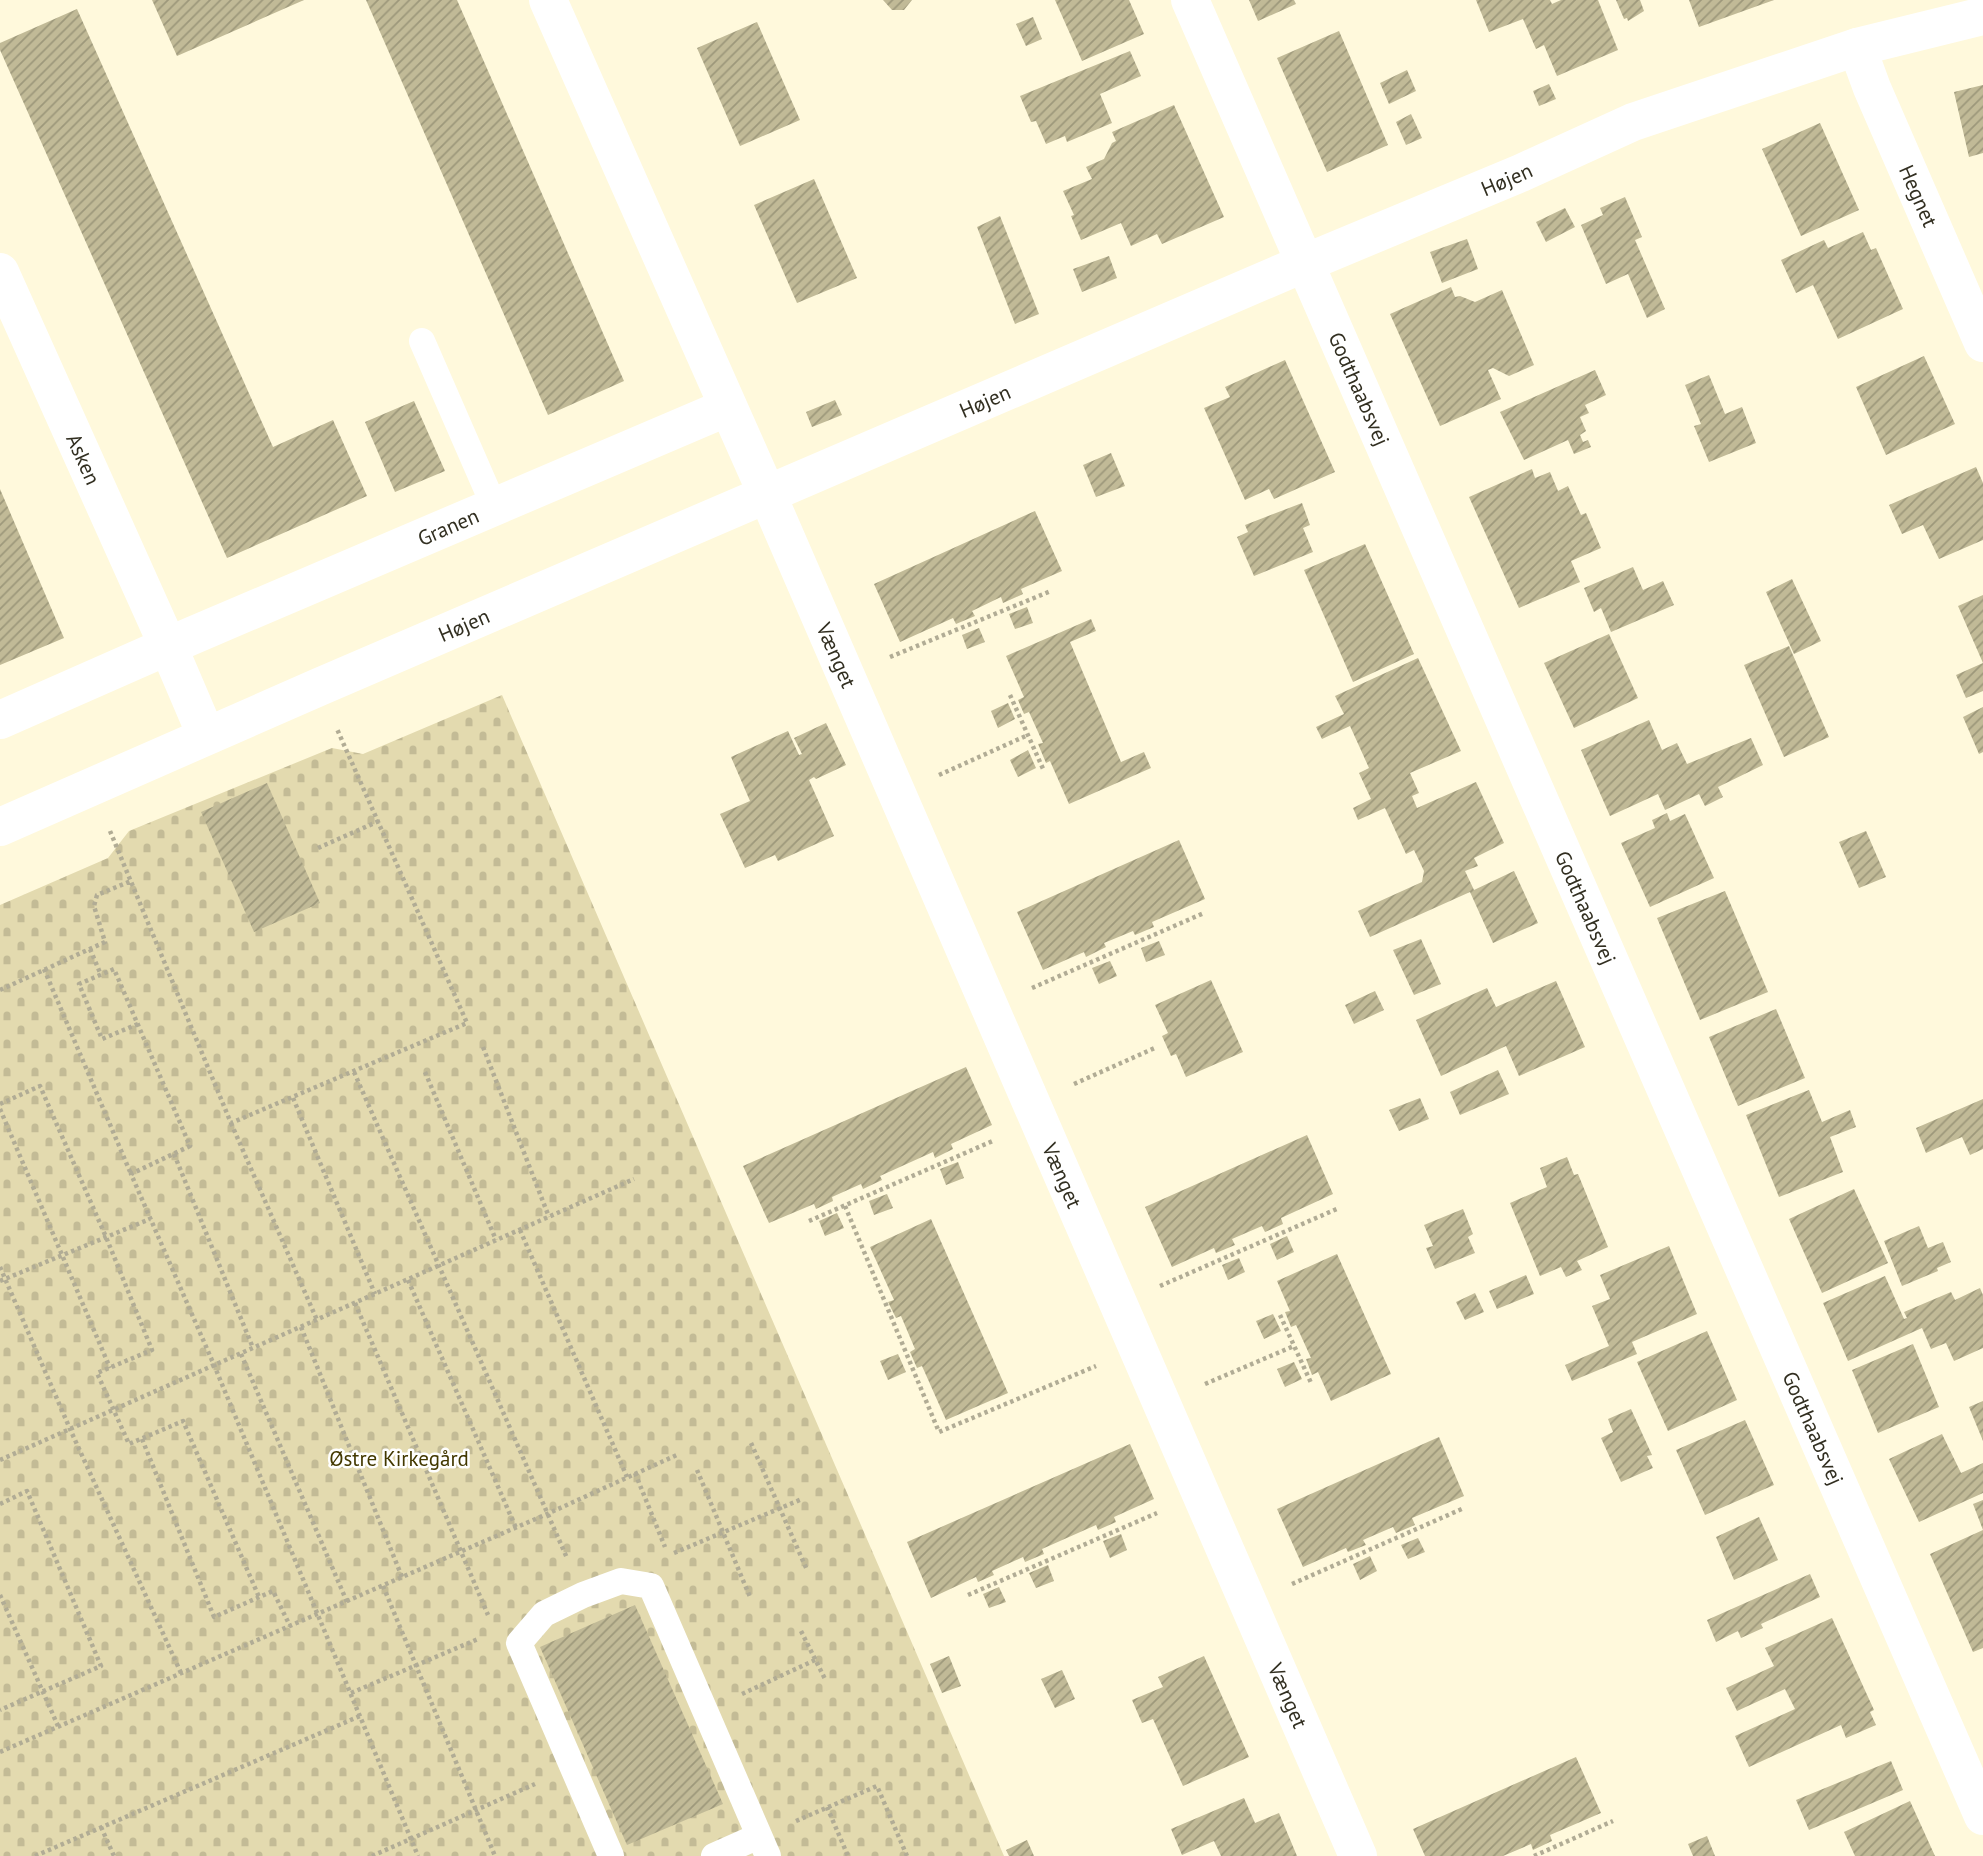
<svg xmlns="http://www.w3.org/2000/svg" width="1983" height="1856" font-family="'PT Sans',sans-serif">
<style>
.cemetery{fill:url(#cemetery-stones)}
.building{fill:url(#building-hatch)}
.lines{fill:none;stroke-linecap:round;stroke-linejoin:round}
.path{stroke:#b1ac95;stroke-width:4.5;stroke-dasharray:3.5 3.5;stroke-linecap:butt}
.service{stroke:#fff;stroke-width:26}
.minor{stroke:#fff;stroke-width:38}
.labels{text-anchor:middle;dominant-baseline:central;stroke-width:5;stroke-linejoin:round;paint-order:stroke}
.street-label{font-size:21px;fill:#322f21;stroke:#fff}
.park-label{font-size:21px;fill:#433800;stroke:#fff}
</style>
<defs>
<pattern id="cemetery-stones" width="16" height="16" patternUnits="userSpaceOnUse" patternTransform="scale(1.75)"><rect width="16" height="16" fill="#e3daaf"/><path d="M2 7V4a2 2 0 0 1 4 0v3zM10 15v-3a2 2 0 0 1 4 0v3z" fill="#c3bb96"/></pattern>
<pattern id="building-hatch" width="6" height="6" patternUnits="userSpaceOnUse" patternTransform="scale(1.75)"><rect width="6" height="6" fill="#c1ba97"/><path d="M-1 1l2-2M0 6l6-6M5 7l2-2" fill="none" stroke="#9d987b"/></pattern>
</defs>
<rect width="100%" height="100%" fill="#fff9dc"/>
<!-- cemetery -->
<path class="cemetery" d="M 502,695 L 1004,1856 L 0,1856 L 0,905 L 108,858 L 129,831 L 332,748 L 363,754 Z"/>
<!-- building -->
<path class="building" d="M 152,0 L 304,0 L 177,56 Z
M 366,0 L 457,0 L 624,381 L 548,415 Z
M 883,0 L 912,0 L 904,10 L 892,10 Z
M 1055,0 L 1129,0 L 1144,34 L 1082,61 Z
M 1249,0 L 1294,0 L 1296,4 L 1258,21 Z
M 1476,0 L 1550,0 L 1552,4 L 1561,0 L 1598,0 L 1618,50 L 1557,76 L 1544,45 L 1536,49 L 1523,19 L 1489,32 Z
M 1616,0 L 1640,0 L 1644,11 L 1628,21 L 1627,18 L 1624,19 Z
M 1689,0 L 1774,0 L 1699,27 Z
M 77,9 L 273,447 L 333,420 L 367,496 L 227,558 L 0,50 L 0,43 Z
M 1033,17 L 1042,39 L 1026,46 L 1016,24 Z
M 757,22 L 800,120 L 740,146 L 697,48 Z
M 1339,31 L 1388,145 L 1327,172 L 1277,58 Z
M 1130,51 L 1141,76 L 1100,94 L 1112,123 L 1067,142 L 1065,136 L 1046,144 L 1036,121 L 1031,122 L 1020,96 Z
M 1407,70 L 1416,91 L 1389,104 L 1380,83 Z
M 1549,84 L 1556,99 L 1539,106 L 1533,91 Z
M 1983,85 L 1983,153 L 1969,157 L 1954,92 Z
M 1174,105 L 1224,217 L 1162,244 L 1157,234 L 1131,246 L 1121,223 L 1081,240 L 1071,216 L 1074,215 L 1063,191 L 1092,179 L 1086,167 L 1104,159 L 1112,143 L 1116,141 L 1112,132 Z
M 1411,114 L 1422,138 L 1406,145 L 1396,122 Z
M 1820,123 L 1859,210 L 1801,236 L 1762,149 Z
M 814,179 L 857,278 L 797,303 L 754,205 Z
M 1625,197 L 1642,237 L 1635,240 L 1665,309 L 1647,318 L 1628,274 L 1606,284 L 1581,225 L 1603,215 L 1600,208 Z
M 1565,208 L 1575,227 L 1546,242 L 1536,222 Z
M 1000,216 L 1039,314 L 1015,324 L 977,227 Z
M 1863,232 L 1871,250 L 1876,248 L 1903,309 L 1838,339 L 1813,285 L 1796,293 L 1781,260 L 1824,240 L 1828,248 Z
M 1467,239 L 1478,269 L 1442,283 L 1430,252 Z
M 1109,256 L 1117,278 L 1082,292 L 1073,269 Z
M 1451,287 L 1455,297 L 1460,296 L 1475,302 L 1502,290 L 1534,365 L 1509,376 L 1493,368 L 1488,370 L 1501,399 L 1440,426 L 1390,314 Z
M 1924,356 L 1955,424 L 1886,455 L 1856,387 Z
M 1285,360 L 1335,472 L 1274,499 L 1269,489 L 1245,500 L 1204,408 L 1230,397 L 1225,387 Z
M 1595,370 L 1606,395 L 1585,405 L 1589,413 L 1580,417 L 1586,431 L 1580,435 L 1583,442 L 1588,440 L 1591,447 L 1574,454 L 1568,440 L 1524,460 L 1500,412 Z
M 1709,375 L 1725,414 L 1742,407 L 1756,443 L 1709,462 L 1694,426 L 1701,424 L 1685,385 Z
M 835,400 L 842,415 L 812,427 L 806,412 Z
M 414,401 L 445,471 L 395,492 L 365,422 Z
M 1111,453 L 1125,486 L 1096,497 L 1083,465 Z
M 1976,467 L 1983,483 L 1983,540 L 1939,559 L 1923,525 L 1902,534 L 1889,505 Z
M 1532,469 L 1535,478 L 1550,472 L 1558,491 L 1568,486 L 1581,515 L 1586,513 L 1601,548 L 1571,561 L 1580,582 L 1519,608 L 1469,497 Z
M 0,489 L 64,638 L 0,665 Z
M 1302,503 L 1310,525 L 1303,528 L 1313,552 L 1254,576 L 1237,537 L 1248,532 L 1245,525 Z
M 1035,511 L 1062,571 L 1021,589 L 1023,594 L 1003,603 L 1001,597 L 972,611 L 975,616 L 956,624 L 953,618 L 900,642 L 874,584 Z
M 1365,544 L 1414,654 L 1353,682 L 1304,570 Z
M 1633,567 L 1643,590 L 1663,581 L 1674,605 L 1611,632 L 1601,608 L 1594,612 L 1584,588 Z
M 1792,579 L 1821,641 L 1794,654 L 1766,592 Z
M 1983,595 L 1983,691 L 1966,698 L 1956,675 L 1983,663 L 1958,606 Z
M 1027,607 L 1033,623 L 1015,629 L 1009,614 Z
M 1091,619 L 1096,631 L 1070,642 L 1121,762 L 1144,752 L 1151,768 L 1069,804 L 1050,761 L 1046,763 L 1038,744 L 1043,743 L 1029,712 L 1024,714 L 1018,700 L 1024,697 L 1006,656 Z
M 979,628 L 985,642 L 967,649 L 962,635 Z
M 1609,634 L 1638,698 L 1574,728 L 1544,663 Z
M 1789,646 L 1829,737 L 1784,757 L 1744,665 Z
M 1418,658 L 1461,751 L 1410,773 L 1419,793 L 1412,796 L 1417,808 L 1476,782 L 1504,843 L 1474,858 L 1478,866 L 1465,871 L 1474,890 L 1514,871 L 1538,923 L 1493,943 L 1470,892 L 1370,937 L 1358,911 L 1422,882 L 1424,871 L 1414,850 L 1406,854 L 1385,808 L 1358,820 L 1353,808 L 1371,799 L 1359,773 L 1369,768 L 1350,726 L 1322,739 L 1316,727 L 1344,714 L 1335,696 Z
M 1008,703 L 1015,719 L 998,728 L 991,711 Z
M 1983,707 L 1983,752 L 1979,754 L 1963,717 Z
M 1649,720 L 1662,750 L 1677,743 L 1687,764 L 1751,738 L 1763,765 L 1718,787 L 1723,797 L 1705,806 L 1699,794 L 1665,810 L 1658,794 L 1610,816 L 1581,750 Z
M 826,723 L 846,765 L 816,779 L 814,777 L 809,780 L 834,836 L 778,861 L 775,855 L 745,868 L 720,814 L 750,801 L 731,757 L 788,731 L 799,755 L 802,754 L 794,738 Z
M 1028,750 L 1036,768 L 1018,777 L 1010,760 Z
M 267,783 L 320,903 L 254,932 L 201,812 Z
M 1667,813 L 1670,821 L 1685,814 L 1714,878 L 1650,907 L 1621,843 L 1655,828 L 1652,820 Z
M 1866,831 L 1886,877 L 1859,888 L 1839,842 Z
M 1179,840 L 1205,899 L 1152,922 L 1154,927 L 1135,935 L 1133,931 L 1104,943 L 1106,947 L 1086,957 L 1084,952 L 1043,970 L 1017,912 Z
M 1725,891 L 1768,992 L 1700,1020 L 1657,918 Z
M 1421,939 L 1441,984 L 1414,995 L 1393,950 Z
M 1159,941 L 1165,955 L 1146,962 L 1141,948 Z
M 1110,961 L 1117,976 L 1099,984 L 1092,968 Z
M 1211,980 L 1243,1052 L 1186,1077 L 1176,1054 L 1171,1056 L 1162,1036 L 1168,1033 L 1155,1005 Z
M 1556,981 L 1585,1047 L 1519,1076 L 1506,1046 L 1441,1076 L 1416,1020 L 1487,988 L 1496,1007 Z
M 1375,991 L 1384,1010 L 1354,1024 L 1345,1005 Z
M 1776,1009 L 1805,1078 L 1738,1106 L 1709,1037 Z
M 966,1067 L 992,1125 L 951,1144 L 953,1149 L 935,1158 L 933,1152 L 880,1176 L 882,1180 L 863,1189 L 861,1184 L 832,1197 L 833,1201 L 816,1209 L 814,1204 L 769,1223 L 743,1166 Z
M 1498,1070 L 1509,1094 L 1460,1115 L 1450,1092 Z
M 1809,1090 L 1822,1122 L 1850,1110 L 1856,1127 L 1830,1137 L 1843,1172 L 1779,1197 L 1746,1115 Z
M 1420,1098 L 1429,1119 L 1399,1131 L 1389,1110 Z
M 1983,1099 L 1983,1149 L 1970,1155 L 1962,1137 L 1926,1153 L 1916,1128 Z
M 1307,1135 L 1333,1194 L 1281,1218 L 1283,1224 L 1265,1232 L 1262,1226 L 1232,1239 L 1235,1245 L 1216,1253 L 1214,1248 L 1172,1267 L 1145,1207 Z
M 1567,1157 L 1574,1175 L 1578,1174 L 1608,1247 L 1577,1261 L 1582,1270 L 1566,1277 L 1561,1267 L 1540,1276 L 1510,1203 L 1547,1187 L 1540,1168 Z
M 958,1162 L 964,1178 L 946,1185 L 940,1169 Z
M 1854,1189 L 1888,1263 L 1822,1293 L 1789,1219 Z
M 887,1194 L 893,1208 L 874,1215 L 869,1201 Z
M 1463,1209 L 1473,1234 L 1468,1237 L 1475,1253 L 1435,1269 L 1426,1248 L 1433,1246 L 1424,1225 Z
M 837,1213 L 844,1228 L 825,1236 L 819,1221 Z
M 931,1219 L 1008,1393 L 946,1420 L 922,1366 L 917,1368 L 910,1352 L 915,1349 L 901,1316 L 896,1318 L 888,1302 L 894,1300 L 870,1247 Z
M 1919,1226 L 1928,1248 L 1943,1242 L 1951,1262 L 1937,1268 L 1938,1271 L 1902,1286 L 1884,1241 Z
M 1287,1236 L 1294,1252 L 1277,1260 L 1270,1244 Z
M 1669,1246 L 1697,1314 L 1632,1342 L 1637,1354 L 1572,1381 L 1565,1365 L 1609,1346 L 1592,1306 L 1610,1299 L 1600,1275 Z
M 1337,1254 L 1391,1374 L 1331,1401 L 1318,1372 L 1312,1375 L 1306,1359 L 1311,1358 L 1296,1325 L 1291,1327 L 1285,1312 L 1290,1311 L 1277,1281 Z
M 1239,1258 L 1245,1272 L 1228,1280 L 1222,1265 Z
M 1526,1275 L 1534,1294 L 1497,1309 L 1489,1291 Z
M 1885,1276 L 1904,1319 L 1907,1318 L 1904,1312 L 1951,1292 L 1955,1300 L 1980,1288 L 1983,1295 L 1983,1348 L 1954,1361 L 1946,1343 L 1931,1349 L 1922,1328 L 1848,1361 L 1823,1303 Z
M 1475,1293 L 1484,1312 L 1465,1320 L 1456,1302 Z
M 1273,1314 L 1281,1331 L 1264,1339 L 1256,1321 Z
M 1707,1331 L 1737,1400 L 1668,1431 L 1637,1362 Z
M 1913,1344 L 1939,1407 L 1878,1433 L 1852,1370 Z
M 898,1354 L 906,1372 L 888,1380 L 880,1361 Z
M 1294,1362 L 1302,1379 L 1285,1387 L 1277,1369 Z
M 1983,1401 L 1983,1441 L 1969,1407 Z
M 1631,1409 L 1652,1455 L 1647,1456 L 1653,1468 L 1621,1482 L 1601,1438 L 1613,1432 L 1608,1419 Z
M 1745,1420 L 1774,1485 L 1705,1515 L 1676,1450 Z
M 1942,1434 L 1961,1473 L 1983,1463 L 1983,1493 L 1919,1522 L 1889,1459 Z
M 1439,1437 L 1464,1496 L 1412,1518 L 1415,1525 L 1396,1533 L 1393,1527 L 1363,1540 L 1366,1545 L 1348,1552 L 1346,1548 L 1303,1567 L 1277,1509 Z
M 1130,1444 L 1154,1499 L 1114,1517 L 1116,1522 L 1098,1530 L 1096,1525 L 1042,1549 L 1044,1554 L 1025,1562 L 1023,1557 L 992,1571 L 994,1575 L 978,1582 L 976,1577 L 931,1598 L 907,1542 Z
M 1983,1500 L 1983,1530 L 1973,1504 Z
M 1759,1517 L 1778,1560 L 1734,1580 L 1716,1537 Z
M 1983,1530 L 1983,1648 L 1973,1652 L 1930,1554 Z
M 1121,1534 L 1127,1550 L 1110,1558 L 1103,1541 Z
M 1418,1538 L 1425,1552 L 1408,1559 L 1401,1545 Z
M 1370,1556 L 1377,1571 L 1360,1580 L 1353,1564 Z
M 1048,1565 L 1054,1581 L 1036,1588 L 1029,1573 Z
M 1810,1574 L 1820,1597 L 1761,1624 L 1763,1628 L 1741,1638 L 1738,1631 L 1716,1642 L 1707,1620 Z
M 999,1587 L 1006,1602 L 989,1608 L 983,1594 Z
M 635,1605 L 723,1804 L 627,1845 L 540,1647 Z
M 1832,1618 L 1874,1710 L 1870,1712 L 1876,1725 L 1846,1738 L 1841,1725 L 1749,1767 L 1735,1736 L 1795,1709 L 1785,1689 L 1737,1711 L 1726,1688 L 1774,1666 L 1765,1648 Z
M 949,1656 L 961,1686 L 942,1693 L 930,1664 Z
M 1204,1656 L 1249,1757 L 1183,1786 L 1153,1719 L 1142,1723 L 1132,1700 L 1163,1687 L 1158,1677 Z
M 1062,1670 L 1075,1699 L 1055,1708 L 1041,1679 Z
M 1576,1757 L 1601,1813 L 1550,1835 L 1552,1841 L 1533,1850 L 1531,1844 L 1503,1856 L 1425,1856 L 1413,1829 Z
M 1891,1761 L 1903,1790 L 1809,1830 L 1796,1800 Z
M 1244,1798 L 1255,1823 L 1279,1813 L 1297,1856 L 1221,1856 L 1214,1841 L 1182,1855 L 1171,1829 Z
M 1910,1801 L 1935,1856 L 1855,1856 L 1844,1832 Z
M 1707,1836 L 1715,1856 L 1693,1856 L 1688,1844 Z
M 1027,1840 L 1034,1856 L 1009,1856 L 1006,1850 Z"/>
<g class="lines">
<!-- path -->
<path class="path" d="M 890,657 L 1051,591
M 1010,695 L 1044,771
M 939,775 L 1028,735
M 110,831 L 231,1123 L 467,1023 L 337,729
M 318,848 L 379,821
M 90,949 L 101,975
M 44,969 L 131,1174
M 1032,988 L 1204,913
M 0,990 L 105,942 L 94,906 L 97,895 L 131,881
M 138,1024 L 102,1039 L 79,984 L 114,969 L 190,1146 L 131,1174 L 214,1365 L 418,1856
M 483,1047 L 549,1217
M 354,1072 L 567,1558
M 425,1072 L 496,1240
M 1074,1084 L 1157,1047
M 293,1098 L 375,1294
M 0,1104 L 40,1086 L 106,1237 L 152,1350 L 97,1373 L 129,1444 L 183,1421 L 259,1597
M 0,1109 L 110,1368
M 231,1123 L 317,1320
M 174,1154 L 253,1348
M 845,1206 L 939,1432 L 1096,1366
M 809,1221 L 995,1140
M 520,1230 L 627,1477
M 0,1267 L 70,1429 L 181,1673
M 408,1280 L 516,1528
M 0,1281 L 150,1219
M 1160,1286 L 1339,1208
M 355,1303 L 488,1615
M 1280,1315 L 1312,1385
M 301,1327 L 402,1577
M 241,1354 L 347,1602
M 1205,1384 L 1294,1346
M 142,1439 L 214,1617 L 273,1591 L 290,1626
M 751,1443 L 807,1570
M 0,1460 L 634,1179
M 697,1470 L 750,1597
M 635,1473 L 665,1547
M 0,1504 L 27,1491 L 101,1666 L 0,1710
M 674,1553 L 802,1499
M 1292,1584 L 1464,1508
M 383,1586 L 495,1856
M 0,1595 L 58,1726
M 968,1595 L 1157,1513
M 801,1631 L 826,1681
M 351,1693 L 478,1639
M 742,1694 L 815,1660
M 0,1752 L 547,1514 L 679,1454
M 827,1807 L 848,1856
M 796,1821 L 877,1786 L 907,1856
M 101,1827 L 114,1856
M 35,1856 L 360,1716
M 372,1856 L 535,1784
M 1534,1856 L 1613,1821"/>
<!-- service -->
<path class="service" d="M 422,341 L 494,506
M 611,1856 L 519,1643 L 544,1614 L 583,1595 L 621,1581 L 651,1586 L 768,1856
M 714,1856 L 759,1836"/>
<!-- minor -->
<g class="minor">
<path id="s1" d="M 548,0 L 767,494 L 1358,1856"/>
<path id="s2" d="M 1190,0 L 1983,1816"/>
<path id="s3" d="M 1857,47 L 1872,88 L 1983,343"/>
<path id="s4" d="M 0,272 L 168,646 L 206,735"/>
<path id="s5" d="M 0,720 L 168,646 L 728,407"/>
<path id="s6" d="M 0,827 L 319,687 L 1305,263 L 1521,173 L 1633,122 L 1857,47 L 1983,16"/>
</g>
</g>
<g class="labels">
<!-- street labels -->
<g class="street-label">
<text stroke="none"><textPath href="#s6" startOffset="1640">Højen</textPath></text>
<text stroke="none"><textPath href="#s3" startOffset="161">Hegnet</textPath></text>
<text stroke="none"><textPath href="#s2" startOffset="424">Godthaabsvej</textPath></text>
<text stroke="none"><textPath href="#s6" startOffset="1073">Højen</textPath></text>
<text stroke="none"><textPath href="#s4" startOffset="205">Asken</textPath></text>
<text stroke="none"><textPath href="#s5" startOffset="488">Granen</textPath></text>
<text stroke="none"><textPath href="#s6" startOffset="506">Højen</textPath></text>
<text stroke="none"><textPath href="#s1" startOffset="716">Vænget</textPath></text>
<text stroke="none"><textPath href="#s2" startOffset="990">Godthaabsvej</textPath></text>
<text stroke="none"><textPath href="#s1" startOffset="1283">Vænget</textPath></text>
<text stroke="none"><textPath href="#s2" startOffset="1558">Godthaabsvej</textPath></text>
<text stroke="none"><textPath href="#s1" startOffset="1850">Vænget</textPath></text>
</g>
<!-- park labels -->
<g class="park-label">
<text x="399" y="1458">Østre Kirkegård</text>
</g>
</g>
</svg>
